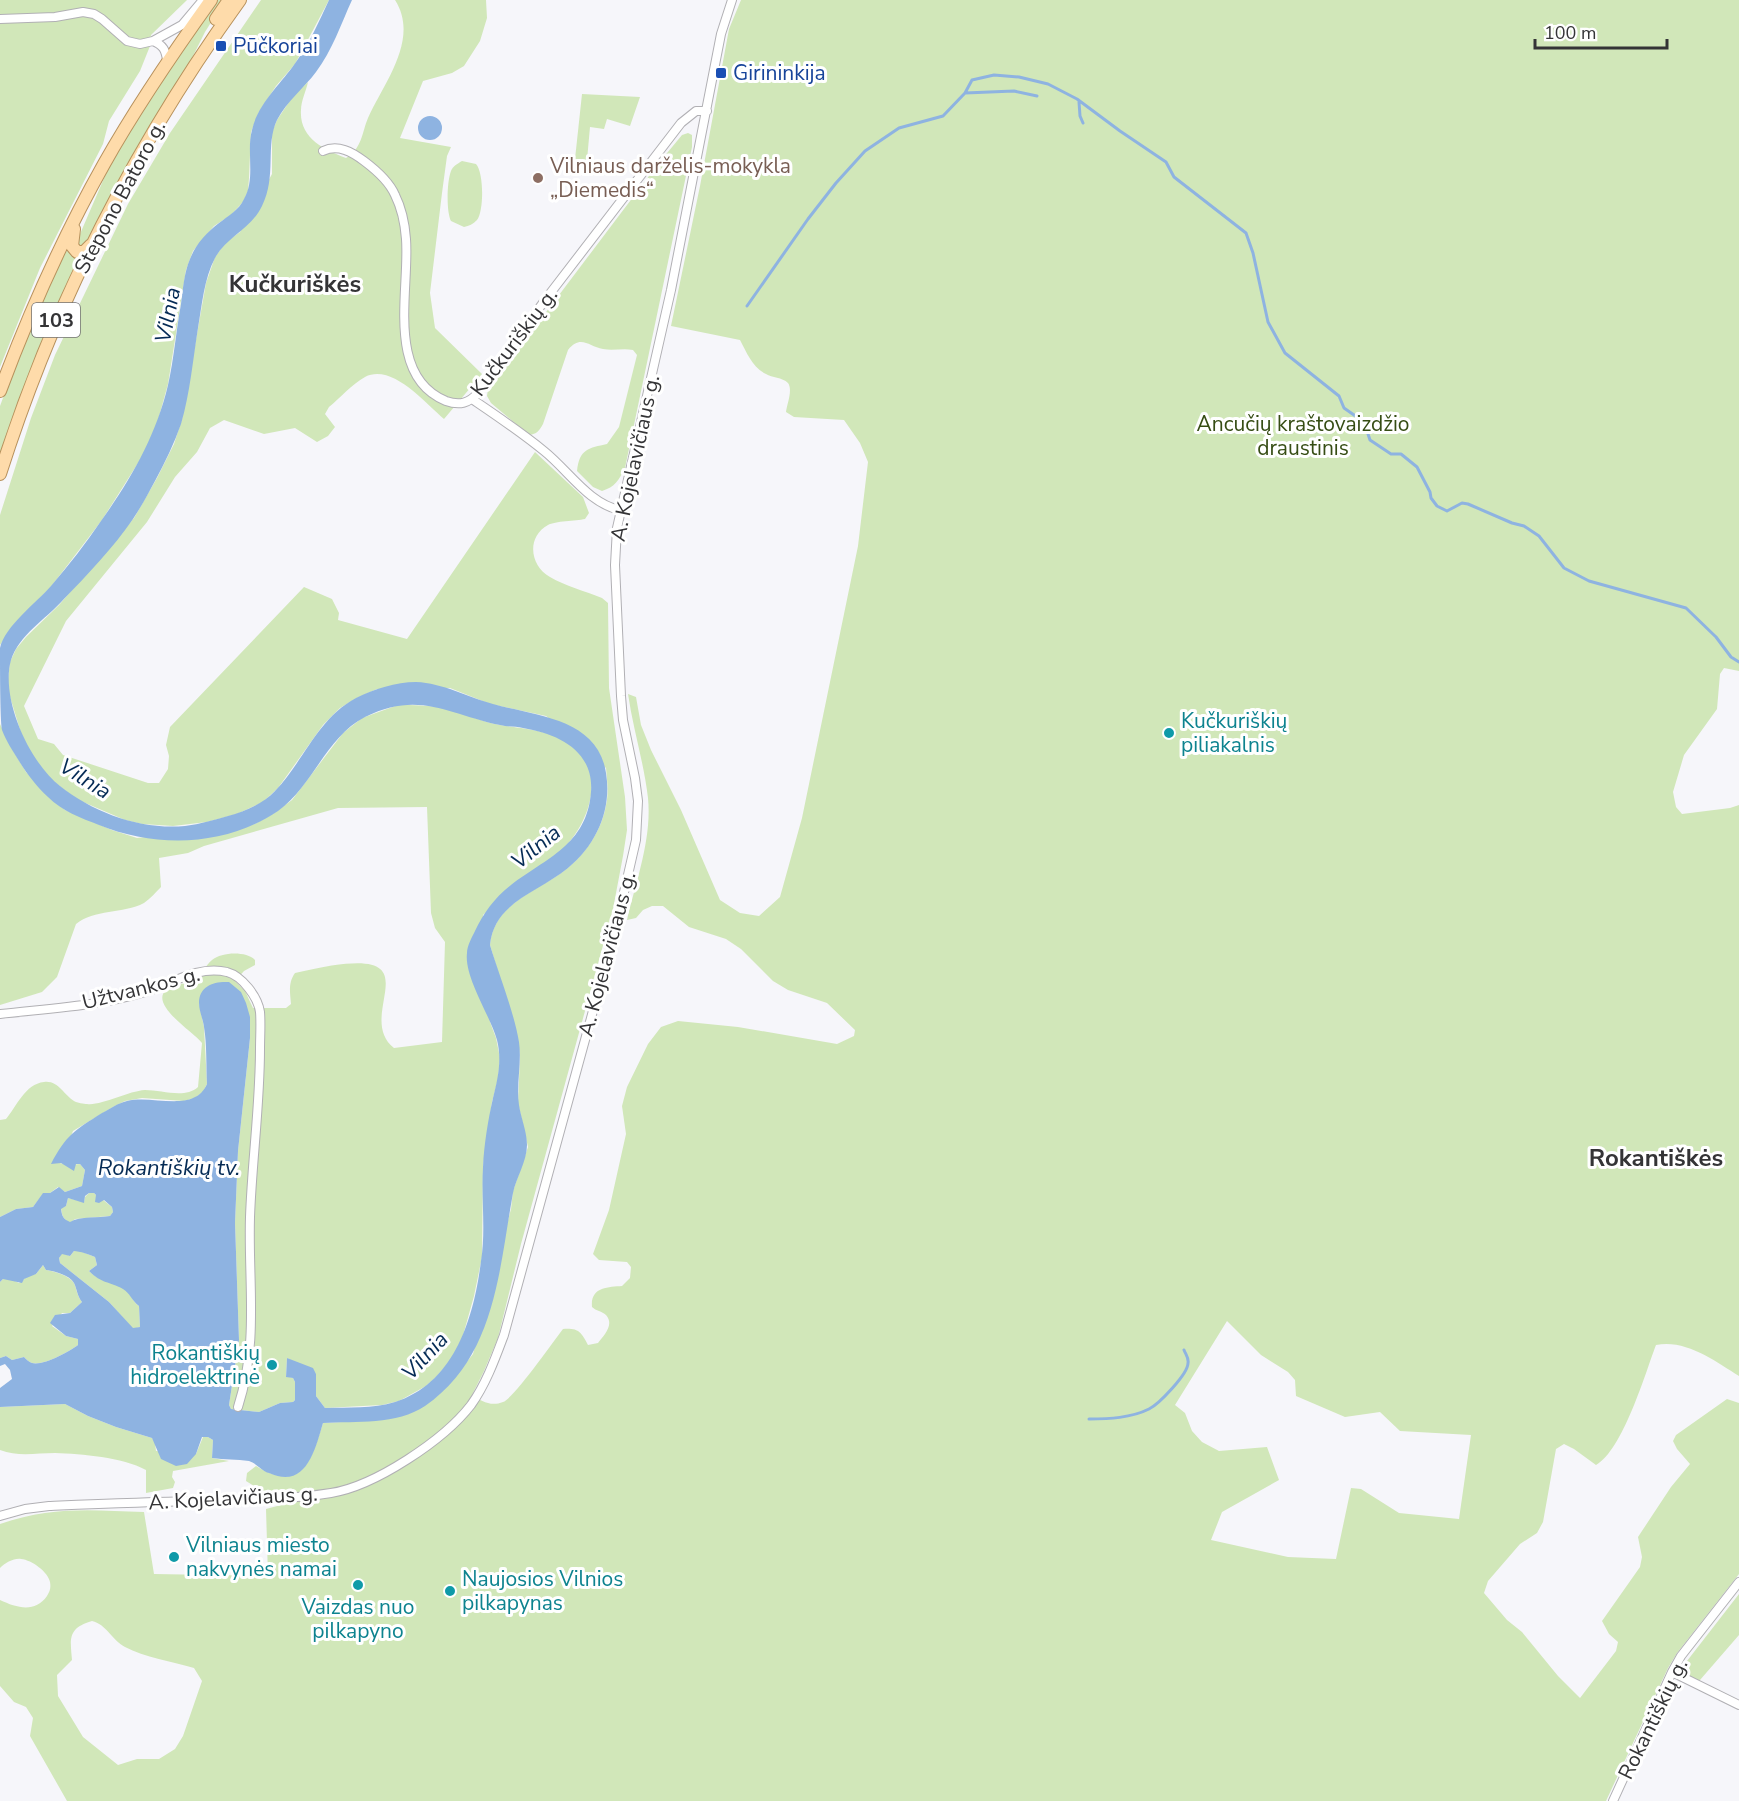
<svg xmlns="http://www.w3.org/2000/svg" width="1739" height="1801" font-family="'Nunito Sans',sans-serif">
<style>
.green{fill:#d1e7b9;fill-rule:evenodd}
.water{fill:#8eb3e1;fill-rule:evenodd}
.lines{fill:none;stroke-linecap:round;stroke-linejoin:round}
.stream{stroke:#8eb3e1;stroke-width:3}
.street-casing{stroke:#b1b0b4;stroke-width:10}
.primary-casing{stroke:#b7915c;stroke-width:14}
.street{stroke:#fff;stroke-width:8}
.primary{stroke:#fedbaa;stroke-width:12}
.transit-dot{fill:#1a4fb4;stroke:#fff;stroke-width:2}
.education-dot{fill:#8d6e63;stroke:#fff;stroke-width:2}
.culture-dot{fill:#0f9aa8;stroke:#fff;stroke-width:2}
.labels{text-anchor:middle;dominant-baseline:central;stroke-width:6;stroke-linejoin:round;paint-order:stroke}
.shield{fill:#fff;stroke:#717172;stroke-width:1.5}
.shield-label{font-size:20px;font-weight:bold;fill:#343436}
.transit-label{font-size:21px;fill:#164399;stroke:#fff;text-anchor:start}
.education-label{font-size:21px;fill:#785e54;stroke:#fff;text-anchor:start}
.street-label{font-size:21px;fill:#343436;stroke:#fff}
.park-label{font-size:21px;fill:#364d14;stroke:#fff}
.culture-label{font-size:21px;fill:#0d838f;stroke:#fff;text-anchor:start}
.water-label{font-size:22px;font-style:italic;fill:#052b55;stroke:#fff}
.quarter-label{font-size:24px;font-weight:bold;fill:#343436;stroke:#fff}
</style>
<rect width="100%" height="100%" fill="#f6f6fa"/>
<!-- green -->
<path class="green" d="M 0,0 L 187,0 L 151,35 L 150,46 L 140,71 L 109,121 L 103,144 L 40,268 L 0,367 Z
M 217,0 L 225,0 L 205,32 L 187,68 L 132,158 L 85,245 L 78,246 L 77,241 L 111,162 L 173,61 Z
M 261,0 L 329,0 L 295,64 L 276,86 L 259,112 L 251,132 L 249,178 L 248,191 L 243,202 L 231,215 L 214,226 L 193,251 L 186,270 L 168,384 L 157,424 L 145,452 L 102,520 L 50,588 L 15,623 L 0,645 L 0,515 L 31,418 L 55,355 L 128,204 L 170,133 Z
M 395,0 L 486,0 L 487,18 L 480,41 L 464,66 L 452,73 L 423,81 L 400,138 L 451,147 L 447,156 L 442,193 L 430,293 L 435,328 L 482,374 L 444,419 C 425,403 392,363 365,377 C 352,384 340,398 329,407 L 325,414 L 335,427 L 328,436 L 317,442 L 295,428 L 264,434 L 224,420 L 210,428 L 197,452 L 175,477 L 147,522 L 66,621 L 24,706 L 38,739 L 54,744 L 63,755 L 148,783 L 159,783 L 168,769 L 169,756 L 166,745 L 170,727 L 304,587 L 332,599 L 339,613 L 338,620 L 407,639 L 535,452 L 583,497 L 589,513 L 585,519 C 576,521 555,521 548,525 C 526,537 530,566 550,577 C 565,586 585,591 602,598 L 608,603 L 609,688 L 625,797 L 627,830 L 623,856 L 613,909 L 521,1244 L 498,1338 L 484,1371 L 472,1395 C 481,1401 491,1407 503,1402 C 514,1398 553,1342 563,1329 C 579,1328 581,1332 588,1345 L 598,1343 C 603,1336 615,1325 606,1315 C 602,1311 596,1311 592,1307 C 590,1287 608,1287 622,1286 L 630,1278 L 631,1267 L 627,1262 L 599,1260 L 593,1254 L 609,1210 L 626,1134 L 622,1106 L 627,1087 L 648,1044 L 661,1027 L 678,1021 L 738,1027 L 837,1044 L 854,1036 L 855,1030 L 827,1003 L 788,990 L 773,981 L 741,949 L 726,939 L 689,927 L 663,906 L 652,906 L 643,910 L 636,918 L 627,920 C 636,881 652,839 648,798 C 644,763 633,729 628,694 L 636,697 L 641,725 L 651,750 L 681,810 L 720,900 L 740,913 L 759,916 L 780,897 L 802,818 L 858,546 L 868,462 L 860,443 L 844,420 L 794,417 L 786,412 C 787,404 793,390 788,383 C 782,377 772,378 766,374 C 752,367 747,353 740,340 L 671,326 L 700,186 L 729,29 L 741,0 L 1739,0 L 1739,671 L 1724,668 L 1720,674 L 1717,709 L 1684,755 L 1673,792 L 1676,807 L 1682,814 L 1730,808 L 1739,805 L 1739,1376 C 1715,1361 1686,1339 1656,1345 C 1645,1374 1623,1450 1596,1465 L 1574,1449 L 1564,1444 L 1556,1449 L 1543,1522 L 1537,1533 L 1520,1544 L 1488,1581 L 1484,1593 L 1507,1620 L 1522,1632 L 1558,1676 L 1580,1698 L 1616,1651 L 1618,1642 L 1609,1634 L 1602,1621 L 1640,1567 L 1642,1557 L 1638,1537 L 1671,1487 L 1690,1464 L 1677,1449 L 1673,1441 L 1676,1435 L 1727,1399 L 1739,1403 L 1739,1574 L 1677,1653 L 1668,1668 L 1606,1801 L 67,1801 L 30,1736 L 33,1718 L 26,1707 L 14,1702 L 0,1686 L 0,1600 C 17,1608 35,1613 47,1596 C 50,1591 51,1588 50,1582 C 48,1572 32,1560 21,1559 C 14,1558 5,1563 0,1568 L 0,1524 C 52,1506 90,1510 144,1512 L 154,1574 L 268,1576 L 266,1509 L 296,1501 L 293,1493 L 267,1494 L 246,1481 L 247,1473 L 256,1466 C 302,1494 311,1461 323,1423 L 381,1420 L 437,1395 L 453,1379 L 473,1354 L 511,1209 L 513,1191 L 528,1147 L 518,1103 L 520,1056 L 518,1039 L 490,945 C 494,901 539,892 569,867 C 587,852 602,829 606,805 C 609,793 607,780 606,768 L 546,716 L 490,704 L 450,688 L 377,689 L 355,699 L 340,708 L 323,725 L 278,788 L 263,802 L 237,814 L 207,822 L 173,826 L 142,824 L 125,820 L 76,799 L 48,777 L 33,758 L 21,733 L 7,687 L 10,662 L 16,649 L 26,637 L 59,605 L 134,518 L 157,478 L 174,444 L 182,419 L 206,283 L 215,257 L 226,242 L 240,232 L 272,174 L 272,132 L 277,120 L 293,96 L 308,82 C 306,91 301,101 301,110 C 299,138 324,150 346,158 C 362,149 362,132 368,118 C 384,83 420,39 395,0 ZM 1227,1321 L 1261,1355 L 1288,1372 L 1295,1380 L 1296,1396 L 1345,1417 L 1380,1412 L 1400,1431 L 1471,1435 L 1459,1519 L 1399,1513 L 1361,1489 L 1351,1488 L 1336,1559 L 1288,1557 L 1211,1540 L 1222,1512 L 1279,1480 L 1267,1447 L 1219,1451 L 1202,1442 L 1192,1431 L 1185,1413 L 1175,1405 ZM 92,1621 C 106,1624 112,1640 125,1647 C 144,1657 173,1662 194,1668 L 202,1681 L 183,1736 L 175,1749 L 159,1759 L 137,1759 L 118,1765 L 83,1737 L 58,1696 L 57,1675 L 72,1660 C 70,1638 68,1628 92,1621 Z
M 582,94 L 640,97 L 630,126 L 607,119 L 604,129 L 590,127 L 587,160 L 575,159 Z
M 688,133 L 692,135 L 692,147 L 625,468 C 619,480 615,487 602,491 L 593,487 L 577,471 C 579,449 589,448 607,444 L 619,427 L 637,355 L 633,350 C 623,348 613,351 603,349 C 589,347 581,334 568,350 L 543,424 C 539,431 537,434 529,435 L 491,403 L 487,396 L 488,389 L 658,164 L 682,135 Z
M 462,161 L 476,164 C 484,173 484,211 477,220 C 473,224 469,226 464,227 L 451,221 C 446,211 447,181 451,171 C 453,166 457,164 462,161 Z
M 68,251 L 77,256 L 79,259 L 41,343 L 0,457 L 0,406 L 18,357 L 64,252 Z
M 398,705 C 413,705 428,705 443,708 C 463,712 481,722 500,725 C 525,729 554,730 574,747 C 608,775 587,827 561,851 C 554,858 546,862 539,868 C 520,883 501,899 483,915 L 490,1022 L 496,1038 L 500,1058 L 498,1079 L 492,1102 L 483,1166 L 482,1257 L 474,1296 L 462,1339 L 451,1360 L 436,1377 L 426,1386 L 399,1401 L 382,1405 L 325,1408 L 316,1396 L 316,1374 L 287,1358 L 286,1376 L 293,1378 L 295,1382 L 295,1400 L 293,1402 L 280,1403 L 259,1412 L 231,1409 L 229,1405 L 239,1340 L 235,1223 L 238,1151 L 250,1038 L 250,1017 L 199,1003 L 204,1027 L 207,1084 L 203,1092 L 195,1098 L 184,1101 L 142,1098 L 125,1101 L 113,1107 L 73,1131 L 60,1163 L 67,1165 L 80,1164 L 85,1170 L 82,1186 L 65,1192 L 58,1187 L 50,1193 L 43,1194 L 33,1207 L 16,1209 L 0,1217 L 0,1120 L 6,1119 C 17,1106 25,1084 44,1082 C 58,1080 64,1095 74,1101 C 77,1103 84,1104 87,1104 C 101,1106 128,1091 145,1090 C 162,1090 185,1099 198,1087 L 202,1043 C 195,1033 149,1005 166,990 C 172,984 189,983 198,980 C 202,973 206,965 212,960 C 222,952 246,951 255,960 L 255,965 L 244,971 L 235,981 L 245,991 L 253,1008 L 286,1008 L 291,1004 C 290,992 288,983 295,973 C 449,936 350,1013 394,1048 L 442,1042 L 445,942 L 435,928 L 431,913 L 427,807 L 338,808 L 204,846 L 188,853 L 159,858 L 161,887 C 156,892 150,899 144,903 C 123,914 94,909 76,924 L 57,977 L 42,992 L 0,1005 L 0,724 L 11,747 L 26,772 L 65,810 L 112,830 L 137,838 L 255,824 L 274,813 L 292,800 L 343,733 L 362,718 Z
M 89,1193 L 94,1193 L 96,1195 L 96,1202 L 103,1200 L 112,1207 L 113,1212 L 110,1216 L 75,1219 L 70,1223 C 63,1219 62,1216 61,1208 L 66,1206 L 68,1198 L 84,1202 L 85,1197 Z
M 74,1251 L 80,1251 L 95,1257 L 97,1265 L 89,1271 C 101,1283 116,1281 127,1291 C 132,1296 133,1302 139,1306 L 140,1327 L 133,1329 L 109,1302 L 60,1263 L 59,1258 L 62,1253 L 70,1256 Z
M 43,1265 L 46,1270 C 54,1271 70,1276 74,1283 C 77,1290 77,1296 82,1302 L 70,1313 L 62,1313 L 52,1326 L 66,1336 L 78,1339 L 78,1345 C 69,1352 43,1366 32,1363 C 29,1362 26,1359 24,1357 L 12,1360 L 6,1356 L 0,1358 L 0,1282 L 3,1279 L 11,1279 L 19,1283 L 29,1275 L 36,1274 Z
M 65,1404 L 88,1416 L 116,1427 L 152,1438 L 155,1443 L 156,1451 L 196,1454 L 203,1437 L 208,1437 L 213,1440 L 212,1458 L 229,1461 L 173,1471 L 172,1477 L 175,1482 L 173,1488 L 146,1493 L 146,1470 C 122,1457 82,1454 55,1453 C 36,1453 18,1457 0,1450 L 0,1407 Z
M 1739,1594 L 1739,1635 L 1700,1680 L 1697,1680 L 1680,1670 Z"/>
<!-- water -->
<path class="water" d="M 329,0 L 352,0 C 341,24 332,51 316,72 C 304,88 287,101 277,120 C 265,145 277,176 262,206 C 251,229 226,237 215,258 C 204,279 202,305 198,328 C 193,359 190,393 181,424 C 174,444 165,462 155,481 C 148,494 141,507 133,519 C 113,548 87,575 63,600 C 46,619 19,635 11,660 C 0,699 30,763 60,786 C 94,813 141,830 185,826 C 200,824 214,820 228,816 C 245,811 263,804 275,791 C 304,761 317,719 356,698 C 374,689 396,682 416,682 C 443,683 467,697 493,704 C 535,716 598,718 606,773 C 612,809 597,844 568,868 C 539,892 494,902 490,945 C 499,975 514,1012 519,1042 C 522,1063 516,1084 519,1105 C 521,1118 527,1132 527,1145 C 527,1161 516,1178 513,1193 C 499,1269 496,1357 425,1406 C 397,1425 356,1421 323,1423 C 315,1450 306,1490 269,1473 C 262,1471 256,1463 249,1461 C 237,1459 224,1460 212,1458 L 213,1440 L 208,1437 L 202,1437 L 196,1454 L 187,1464 L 176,1466 L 161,1459 L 152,1438 L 116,1427 L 88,1416 L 65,1404 L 0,1407 L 0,1388 L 12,1379 L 10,1370 L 5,1364 L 0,1366 L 0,1358 L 6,1356 L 12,1360 L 24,1357 C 26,1359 29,1362 32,1363 C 43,1366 69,1352 78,1345 L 78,1339 L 66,1336 L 50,1323 L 55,1315 L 70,1313 L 82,1302 C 77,1296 77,1289 74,1283 C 70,1275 54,1271 46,1270 L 43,1265 L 36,1274 L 24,1279 L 22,1283 L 3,1279 L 0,1282 L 0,1217 L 16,1209 L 33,1207 L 43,1193 L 50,1193 L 59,1187 L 65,1192 L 82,1186 L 85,1170 L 80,1164 L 76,1164 L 74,1171 L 61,1163 L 51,1164 C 66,1135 75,1130 102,1113 C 110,1109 118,1103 127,1101 C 152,1094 194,1114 207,1084 C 206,1065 207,1045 204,1027 C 203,1019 199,1011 199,1003 C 199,986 214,981 229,982 L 241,992 L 246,1003 L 250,1017 L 250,1038 L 238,1151 L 235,1223 L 239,1340 L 229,1405 L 231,1409 L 259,1412 L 280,1403 L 293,1402 L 295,1400 L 295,1382 L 293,1378 L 286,1377 L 287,1358 L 313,1368 L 316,1374 L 316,1396 L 325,1408 C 347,1407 373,1409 395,1402 C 455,1383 474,1317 481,1261 C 486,1230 481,1198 483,1167 C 484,1145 488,1120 493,1098 C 498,1078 502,1060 497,1040 C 490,1015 464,977 467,953 C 467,946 472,937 475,931 C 483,914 495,897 511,885 C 546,858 587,845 591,792 C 594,751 559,734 523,728 C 516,726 508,727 500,725 C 448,714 419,690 365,717 C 326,737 313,786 278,811 C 225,847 156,848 99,825 C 81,818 62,811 48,797 C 37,787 27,774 19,761 C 13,751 6,741 2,730 C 0,720 0,659 0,648 C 5,626 36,603 51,586 C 69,565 86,543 101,521 C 131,479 156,436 168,385 C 174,359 176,331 181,304 C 183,289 184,273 190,259 C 196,244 206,233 219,223 C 228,216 239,210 244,199 C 256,179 246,152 252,130 C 258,103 281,84 296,62 C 310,43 319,21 329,0 ZM 89,1193 L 94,1193 L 96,1195 L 95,1202 L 99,1203 L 104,1200 L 112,1207 L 113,1212 L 110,1216 C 99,1218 80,1216 70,1222 C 63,1219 62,1216 61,1209 L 66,1206 L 68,1198 L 84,1203 L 85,1196 ZM 74,1251 C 79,1251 91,1255 95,1257 L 97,1265 L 89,1271 C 102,1284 109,1281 123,1289 C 130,1293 132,1301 139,1306 L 140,1327 L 133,1328 L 109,1302 L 60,1263 L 59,1258 L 62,1254 L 70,1256 Z
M418 128a12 12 0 1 1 24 0a12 12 0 1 1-24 0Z"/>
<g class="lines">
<!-- stream -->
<path class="stream" d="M 965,93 L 1014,91 L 1037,96
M 1079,102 L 1080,116 L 1083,123
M 747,306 L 808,219 L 836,183 L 865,151 L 899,128 L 943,116 L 965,93 L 972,80 L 994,75 L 1019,77 L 1048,84 L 1077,99 L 1120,131 L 1166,162 L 1174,177 L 1246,233 L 1253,253 L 1268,322 L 1285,353 L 1339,396 L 1344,408 L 1364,422 L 1370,440 L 1391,454 L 1401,454 L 1417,467 L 1430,492 L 1431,498 L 1437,506 L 1447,511 L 1462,503 L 1468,504 L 1512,523 L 1524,526 L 1539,536 L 1564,568 L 1589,581 L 1686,608 L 1716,637 L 1731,657 L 1739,662
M 1089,1419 C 1109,1419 1131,1418 1149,1409 C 1159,1404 1188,1374 1188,1363 C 1189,1358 1186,1355 1184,1350"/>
<!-- street casing -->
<g class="street-casing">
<path id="street" d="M 0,19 L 55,17 L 83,12 L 94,14 L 102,19 L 127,41 L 140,44 L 153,41 L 182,25 L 203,0
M 153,41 C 163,45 166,50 167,61
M 323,151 C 338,144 352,152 364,161 C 376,170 389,181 395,195 C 401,207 405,225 406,239 C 410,289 385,376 446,401 C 460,406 469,403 478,393 L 545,300 L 681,123 L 696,111 L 707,111
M 472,399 C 497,416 521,432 544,451 C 568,470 589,504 620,510
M 0,1014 C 52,1008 107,1006 157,988 C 179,979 202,966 227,972 C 242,976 258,997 260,1012 C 261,1024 260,1037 260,1049 C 260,1105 252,1161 250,1217 C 248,1284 259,1341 238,1407
M 0,1516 L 25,1509 L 49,1506 C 98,1504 146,1502 195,1501 C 240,1500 286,1500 331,1493 C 375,1486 444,1440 471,1405 C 486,1384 495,1359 504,1335 L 616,927 L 636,840 L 638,801 L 635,778 L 623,720 L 621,696 L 615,565 L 617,528 L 671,290 L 721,34 L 732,0
M 1672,1672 L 1739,1705
M 1613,1801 L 1672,1672 L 1681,1656 L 1739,1582"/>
</g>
<!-- primary casing -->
<g class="primary-casing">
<path id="primary" d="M 216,19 L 229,0
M 74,229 L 72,246 L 77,252 L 84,252 L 91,245
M 0,391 C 29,313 63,237 104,164 C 136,107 173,53 211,0
M 0,474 C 54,304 135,145 240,0"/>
</g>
<!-- street -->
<use href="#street" class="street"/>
<!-- primary -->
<use href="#primary" class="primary"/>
</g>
<!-- markers -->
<g class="transit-dot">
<rect x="215" y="40" width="12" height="12" rx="3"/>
<rect x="715" y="67" width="12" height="12" rx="3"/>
</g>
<circle class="education-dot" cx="538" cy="178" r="6"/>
<g class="culture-dot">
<circle cx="1169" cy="733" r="6"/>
<circle cx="272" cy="1365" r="6"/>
<circle cx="174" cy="1557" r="6"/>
<circle cx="358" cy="1585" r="6"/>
<circle cx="450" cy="1591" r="6"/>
</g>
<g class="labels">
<!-- shield labels -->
<rect class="shield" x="32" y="303" width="48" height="34" rx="4.5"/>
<g class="shield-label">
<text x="56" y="320">103</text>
</g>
<!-- transit labels -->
<g class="transit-label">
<text x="233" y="46">Pūčkoriai</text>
<text x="733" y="73">Girininkija</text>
</g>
<!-- education labels -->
<g class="education-label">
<text x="550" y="166">Vilniaus darželis-mokykla<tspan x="550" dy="24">„Diemedis“</tspan></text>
</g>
<!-- street labels -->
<g class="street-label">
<text transform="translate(120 197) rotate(-62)">Stepono Batoro g.</text>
<text transform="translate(514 342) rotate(-53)">Kučkuriškių g.</text>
<text transform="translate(635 458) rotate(-78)">A. Kojelavičiaus g.</text>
<text transform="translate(607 954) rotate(-75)">A. Kojelavičiaus g.</text>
<text transform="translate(141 988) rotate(-14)">Užtvankos g.</text>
<text transform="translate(233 1498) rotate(-3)">A. Kojelavičiaus g.</text>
<text transform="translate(1653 1719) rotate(-64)">Rokantiškių g.</text>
</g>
<!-- park labels -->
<g class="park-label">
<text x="1303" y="424">Ancučių kraštovaizdžio<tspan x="1303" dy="24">draustinis</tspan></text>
</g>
<!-- culture labels -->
<g class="culture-label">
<text x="1181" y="721">Kučkuriškių<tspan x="1181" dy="24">piliakalnis</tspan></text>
<text x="260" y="1353" text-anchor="end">Rokantiškių<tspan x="260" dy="24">hidroelektrinė</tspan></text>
<text x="186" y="1545">Vilniaus miesto<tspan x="186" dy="24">nakvynės namai</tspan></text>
<text x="462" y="1579">Naujosios Vilnios<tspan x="462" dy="24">pilkapynas</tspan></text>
<text x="358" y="1607" text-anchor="middle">Vaizdas nuo<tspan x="358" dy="24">pilkapyno</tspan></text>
</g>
<!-- water labels -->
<g class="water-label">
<text transform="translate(168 315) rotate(-79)">Vilnia</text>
<text transform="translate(85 779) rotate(32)">Vilnia</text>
<text transform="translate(536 847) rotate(-39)">Vilnia</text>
<text x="169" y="1168">Rokantiškių tv.</text>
<text transform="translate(425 1356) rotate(-47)">Vilnia</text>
</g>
<!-- quarter labels -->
<g class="quarter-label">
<text x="295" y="284">Kučkuriškės</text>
<text x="1656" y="1158">Rokantiškės</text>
</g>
</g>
<!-- scale -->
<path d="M1535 39v9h132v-9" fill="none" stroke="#343436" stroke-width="3"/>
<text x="1544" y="39" font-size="18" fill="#343436" stroke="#ffffff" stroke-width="4.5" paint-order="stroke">100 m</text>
</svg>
